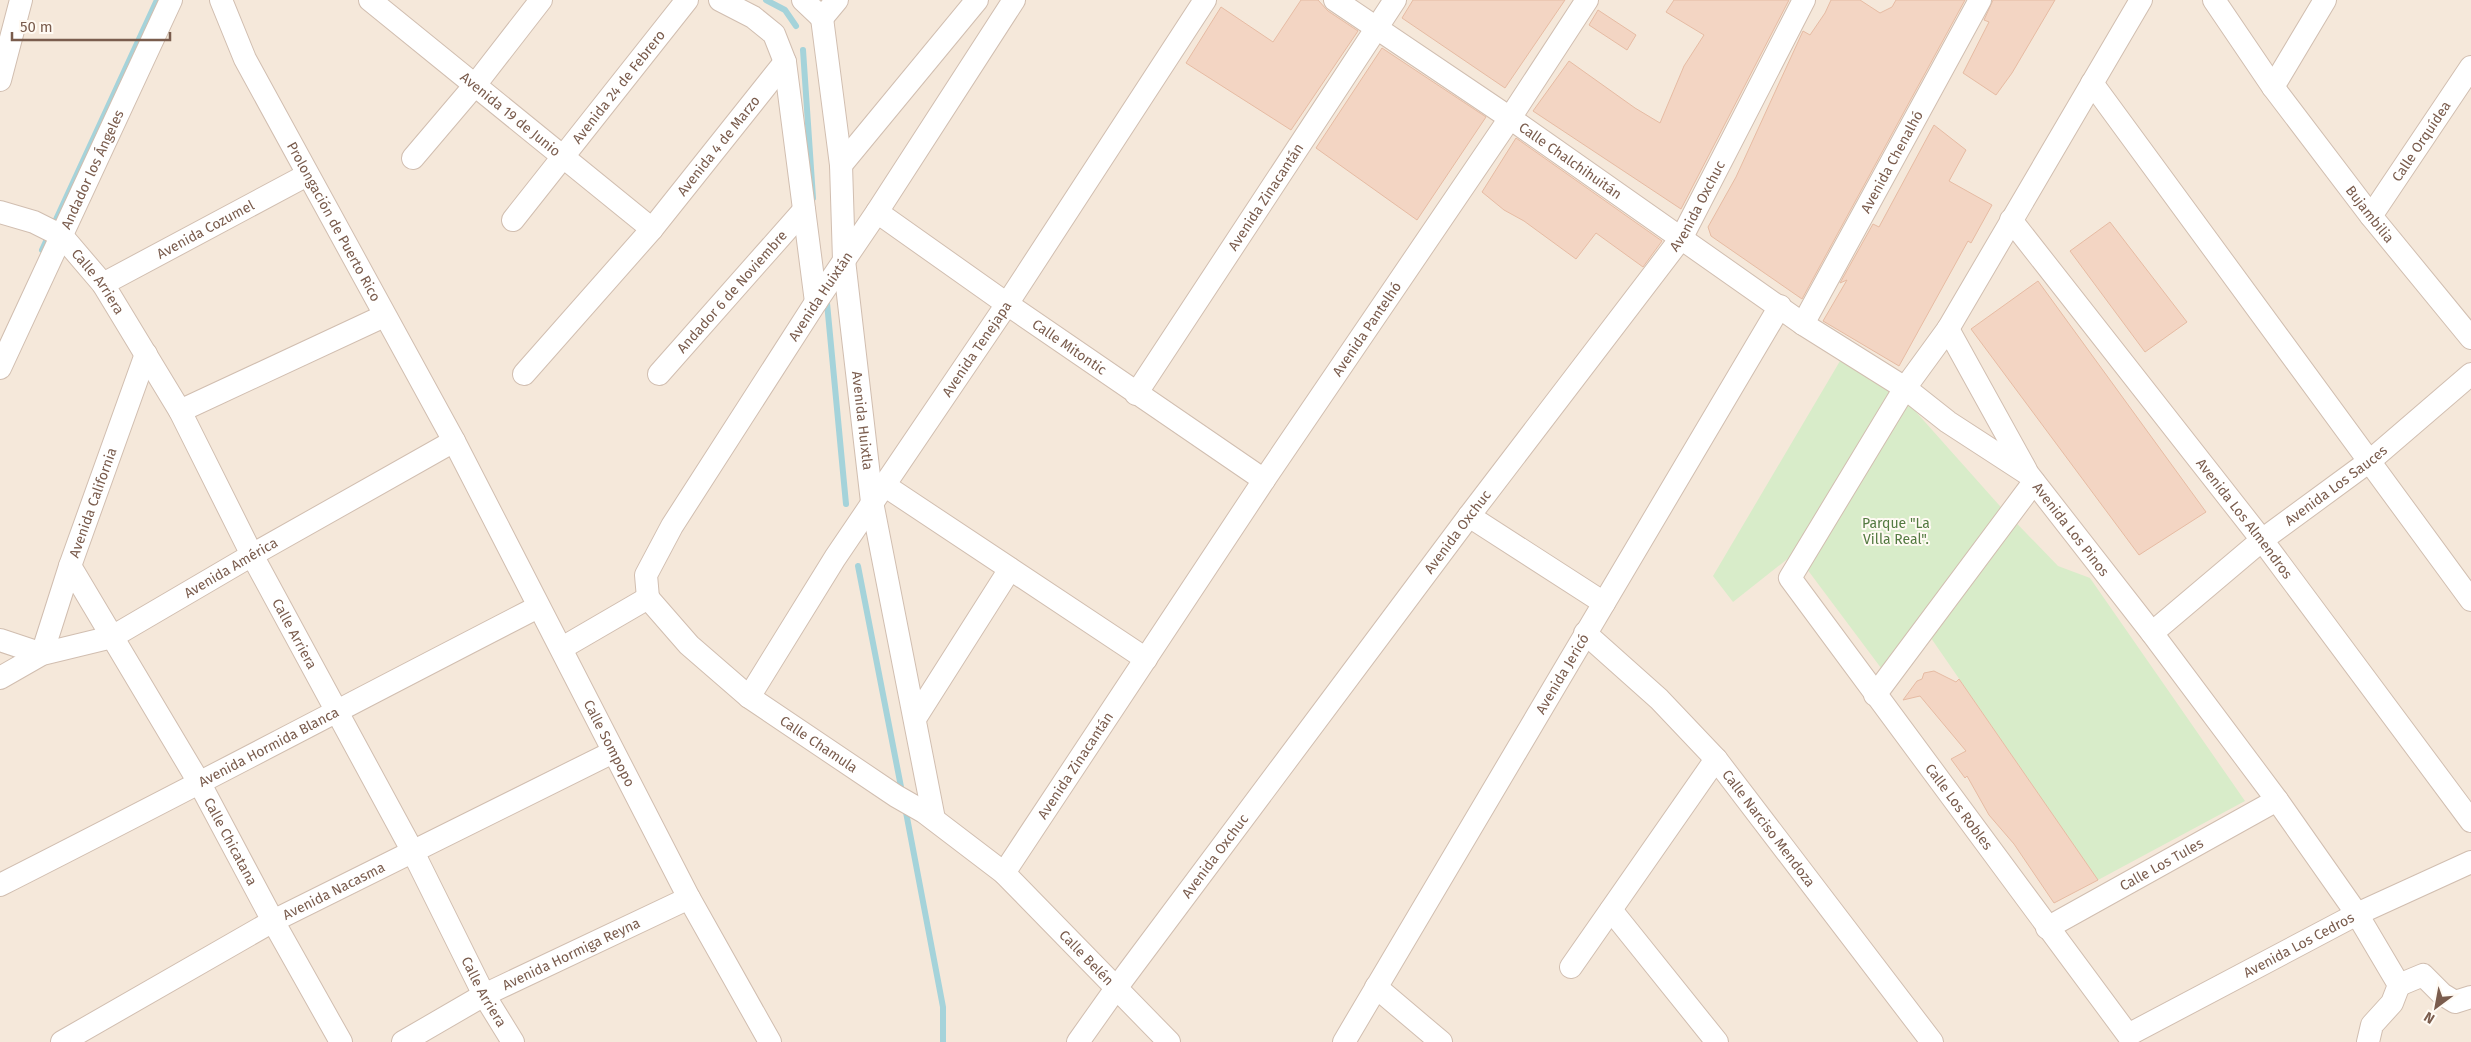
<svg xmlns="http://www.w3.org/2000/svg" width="2471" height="1042" font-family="'Fira Sans',sans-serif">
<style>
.residential{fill:#f5e8da}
.green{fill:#d8ecc9}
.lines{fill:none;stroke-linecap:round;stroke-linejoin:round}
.stream{stroke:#a5d3da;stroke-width:6}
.building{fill:#f3d5c3;stroke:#e6bba3}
.street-casing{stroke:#d1beb0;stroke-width:24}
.street{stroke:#fff;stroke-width:22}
.labels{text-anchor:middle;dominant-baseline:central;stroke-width:4;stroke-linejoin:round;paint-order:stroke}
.street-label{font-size:14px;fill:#7a5c4d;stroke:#fffaf3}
.park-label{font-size:14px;fill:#537a41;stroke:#fffaf3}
</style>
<rect width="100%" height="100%" fill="#fdf6ec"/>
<!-- residential -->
<path class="residential" d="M 0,0 L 2471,0 L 2471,1042 L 0,1042 Z"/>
<!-- green -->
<path class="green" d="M 1840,361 L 1892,385 L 1999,505 L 2058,566 L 2090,578 L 2245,801 L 2098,880 L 1922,625 L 1884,672 L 1795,553 L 1733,602 L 1713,576 Z"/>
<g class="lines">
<!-- stream -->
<path class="stream" d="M 766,0 L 785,10 L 796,26
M 803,50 L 813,198
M 42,250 L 157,0
M 827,303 L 846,504
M 858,566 L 902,792
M 905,807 L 943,1007 L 943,1042"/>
</g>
<!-- building -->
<path class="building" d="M 1301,0 L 1318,0 L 1328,11 L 1358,31 L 1291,130 L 1186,63 L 1221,7 L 1273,42 Z
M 1413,0 L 1565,0 L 1505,88 L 1402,18 Z
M 1674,0 L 1789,0 L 1681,209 L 1533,111 L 1569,61 L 1635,108 L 1660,123 L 1684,66 L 1704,35 L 1666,12 Z
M 1831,0 L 1860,0 L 1880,13 L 1892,7 L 1896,0 L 1965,0 L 1802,299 L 1711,236 L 1708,227 L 1736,177 L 1803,31 L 1810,35 L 1825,13 Z
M 1993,0 L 2055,0 L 2012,73 L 1996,95 L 1963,73 L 1989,22 L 1984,20 Z
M 1598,10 L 1636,35 L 1627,50 L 1589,25 Z
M 1382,48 L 1486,117 L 1417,220 L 1316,148 Z
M 1934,125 L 1966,150 L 1949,181 L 1992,205 L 1971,243 L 1968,241 L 1899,366 L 1823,321 L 1847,280 L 1840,283 L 1873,224 L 1879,227 Z
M 1516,138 L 1662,241 L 1643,267 L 1596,233 L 1576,259 L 1524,221 L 1504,210 L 1482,192 Z
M 2110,222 L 2187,322 L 2145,352 L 2070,251 Z
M 2038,281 L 2206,512 L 2139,555 L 1971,329 Z
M 1934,671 L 1956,682 L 1959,679 L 2098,880 L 2054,903 L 2014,844 L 1989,815 L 1967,776 L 1965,778 L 1951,759 L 1966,751 L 1920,696 L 1903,700 L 1917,681 L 1922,679 L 1924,673 Z"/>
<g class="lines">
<!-- street casing -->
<g class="street-casing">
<g id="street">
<path id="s1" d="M 221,0 L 245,59 L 454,441 L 689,898 L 770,1042"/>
<path id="s2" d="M 370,0 L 652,229"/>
<path d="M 720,0 L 753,17 L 774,34 L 785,62 L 816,302"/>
<path d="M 803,0 L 822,18"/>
<path id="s3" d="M 1335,0 L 1510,118 L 1803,324 L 1905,388 L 1948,422 L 2028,474 L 2152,633 L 2277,800 L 2357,914 L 2399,985 L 2392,1003 L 2372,1025 L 2368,1042"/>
<path id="s4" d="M 2141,0 L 1948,329 L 1905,388 L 1790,578 L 2128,1035 L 2357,914 L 2471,862"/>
<path id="s5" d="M 2214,0 L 2273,87 L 2371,216 L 2471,338"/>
<path id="s6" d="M 822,18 L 841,165 L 844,260 L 872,502 L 934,819"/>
<path d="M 822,18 L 837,0"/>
<path d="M 0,80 L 21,0"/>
<path d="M 2092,83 L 2471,600"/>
<path d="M 2273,87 L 2325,0"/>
<path d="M 413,158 L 475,85 L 541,0"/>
<path d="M 841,165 L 977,0"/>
<path id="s7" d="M 0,212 L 34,222 L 62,236 L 103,284 L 180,411 L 252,555 L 413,852 L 484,995 L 513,1042"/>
<path id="s8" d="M 877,212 L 1007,304 L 1264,480"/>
<path id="s9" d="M 2371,216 L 2471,67"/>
<path id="s10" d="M 513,220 L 687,0"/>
<path id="s11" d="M 2011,220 L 2262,540 L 2471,821"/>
<path id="s12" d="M 103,284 L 307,175"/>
<path id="s13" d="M 1803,324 L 1980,0"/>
<path d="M 1948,329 L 2026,470"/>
<path id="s14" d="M 0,368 L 171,0"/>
<path id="s15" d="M 524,374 L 652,229 L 785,62"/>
<path id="s16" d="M 659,374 L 804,210"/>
<path id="s17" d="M 1136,394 L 1395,0"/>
<path d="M 180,411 L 384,316"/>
<path d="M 884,485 L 1146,659"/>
<path d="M 1469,516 L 1604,603"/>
<path id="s18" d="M 70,566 L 200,784 L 273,921 L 341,1042"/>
<path id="s19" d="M 648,598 L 646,575 L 672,526 L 816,302 L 877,212 L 1014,0"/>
<path id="s20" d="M 648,598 L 689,645 L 749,697 L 896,796 L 924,812 L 1004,873 L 1169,1042"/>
<path id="s21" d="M 1585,633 L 1659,699 L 1716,759 L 1932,1042"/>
<path id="s22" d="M 2152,633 L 2262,540 L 2371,460 L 2471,374"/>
<path id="s23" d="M 0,640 L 42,654 L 70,566 L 146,354"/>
<path d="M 562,648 L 648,598"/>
<path id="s24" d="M 0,678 L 42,654 L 112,637 L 252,555 L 454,441"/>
<path d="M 1875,695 L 2034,482"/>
<path id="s25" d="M 749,697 L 835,558 L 1007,304 L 1205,0"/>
<path d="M 916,717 L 1010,569"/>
<path id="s26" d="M 1004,873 L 1264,480 L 1510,118 L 1587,0"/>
<path id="s27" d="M 0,885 C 180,794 359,699 538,607"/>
<path d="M 1611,910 L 1717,1042"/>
<path id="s28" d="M 2047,928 L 2277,800"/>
<path d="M 1571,967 L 1716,759"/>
<path d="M 2399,985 L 2423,975 L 2442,994 L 2455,1002 L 2471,997"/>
<path d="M 1376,987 L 1441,1042"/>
<path id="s29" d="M 62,1042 L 273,921 L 613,752"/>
<path id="s30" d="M 403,1042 L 484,995 L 689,898"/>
<path id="s31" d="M 1078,1042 L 1117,987 L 1469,516 L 1682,237 L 1804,0"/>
<path id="s32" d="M 1344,1042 L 1780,306"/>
</g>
</g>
<!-- street -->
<use href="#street" class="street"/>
</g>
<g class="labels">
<!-- street labels -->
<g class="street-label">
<text stroke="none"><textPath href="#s10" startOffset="170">Avenida 24 de Febrero</textPath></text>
<text stroke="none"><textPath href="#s2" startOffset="181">Avenida 19 de Junio</textPath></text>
<text stroke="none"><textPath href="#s9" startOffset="90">Calle Orquídea</textPath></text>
<text stroke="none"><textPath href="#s15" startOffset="300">Avenida 4 de Marzo</textPath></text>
<text stroke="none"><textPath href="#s3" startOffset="285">Calle Chalchihuitán</textPath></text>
<text stroke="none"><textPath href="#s13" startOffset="185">Avenida Chenalhó</textPath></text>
<text stroke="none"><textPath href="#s14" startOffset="219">Andador los Ángeles</textPath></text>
<text stroke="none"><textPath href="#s17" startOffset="236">Avenida Zinacantán</textPath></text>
<text stroke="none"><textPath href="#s31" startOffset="1041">Avenida Oxchuc</textPath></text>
<text stroke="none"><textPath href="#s5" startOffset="265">Bujambilia</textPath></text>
<text stroke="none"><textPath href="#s1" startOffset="249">Prolongación de Puerto Rico</textPath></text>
<text stroke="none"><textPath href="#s12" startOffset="116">Avenida Cozumel</textPath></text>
<text stroke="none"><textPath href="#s7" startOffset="125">Calle Arriera</textPath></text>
<text stroke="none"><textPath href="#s16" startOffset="110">Andador 6 de Noviembre</textPath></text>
<text stroke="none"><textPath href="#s19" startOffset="352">Avenida Huixtán</textPath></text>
<text stroke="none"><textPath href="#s26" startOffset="654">Avenida Pantelhó</textPath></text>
<text stroke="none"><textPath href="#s8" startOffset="235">Calle Mitontic</textPath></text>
<text stroke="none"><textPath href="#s25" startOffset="416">Avenida Tenejapa</textPath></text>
<text stroke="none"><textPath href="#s6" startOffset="405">Avenida Huixtla</textPath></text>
<text stroke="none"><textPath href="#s22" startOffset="236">Avenida Los Sauces</textPath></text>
<text stroke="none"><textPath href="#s23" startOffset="204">Avenida California</textPath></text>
<text stroke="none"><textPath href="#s11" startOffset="379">Avenida Los Almendros</textPath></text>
<text stroke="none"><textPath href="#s3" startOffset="910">Avenida Los Pinos</textPath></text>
<text stroke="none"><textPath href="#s31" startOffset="636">Avenida Oxchuc</textPath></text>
<text stroke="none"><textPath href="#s24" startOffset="258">Avenida América</textPath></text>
<text stroke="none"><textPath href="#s7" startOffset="529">Calle Arriera</textPath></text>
<text stroke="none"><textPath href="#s32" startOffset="428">Avenida Jericó</textPath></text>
<text stroke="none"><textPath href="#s1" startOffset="839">Calle Sompopo</textPath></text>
<text stroke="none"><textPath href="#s20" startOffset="226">Calle Chamula</textPath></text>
<text stroke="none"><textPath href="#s27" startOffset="302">Avenida Hormida Blanca</textPath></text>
<text stroke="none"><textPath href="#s26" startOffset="129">Avenida Zinacantán</textPath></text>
<text stroke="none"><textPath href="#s4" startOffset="961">Calle Los Robles</textPath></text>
<text stroke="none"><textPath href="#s21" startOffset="269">Calle Narciso Mendoza</textPath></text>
<text stroke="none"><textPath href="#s18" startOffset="319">Calle Chicatana</textPath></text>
<text stroke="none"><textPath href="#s31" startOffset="231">Avenida Oxchuc</textPath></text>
<text stroke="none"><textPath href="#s28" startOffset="131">Calle Los Tules</textPath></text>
<text stroke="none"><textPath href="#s29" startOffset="311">Avenida Nacasma</textPath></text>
<text stroke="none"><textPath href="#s4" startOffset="1438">Avenida Los Cedros</textPath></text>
<text stroke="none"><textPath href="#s30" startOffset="190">Avenida Hormiga Reyna</textPath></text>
<text stroke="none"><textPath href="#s20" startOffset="570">Calle Belén</textPath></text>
<text stroke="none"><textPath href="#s7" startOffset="934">Calle Arriera</textPath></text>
</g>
<!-- park labels -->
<g class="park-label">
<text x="1896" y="523">Parque "La<tspan x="1896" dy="16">Villa Real".</tspan></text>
</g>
</g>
<!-- north arrow -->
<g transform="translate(2436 1007) rotate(212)" stroke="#fffaf3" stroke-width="4" paint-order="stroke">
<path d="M0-4L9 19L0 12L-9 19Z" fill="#7a5c4d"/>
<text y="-8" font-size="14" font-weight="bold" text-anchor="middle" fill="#7a5c4d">N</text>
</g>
<!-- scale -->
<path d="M12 32v8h158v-8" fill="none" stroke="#7a5c4d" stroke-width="2.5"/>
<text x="20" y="32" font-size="15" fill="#7a5c4d" stroke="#fffaf3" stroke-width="4" paint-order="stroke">50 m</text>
</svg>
